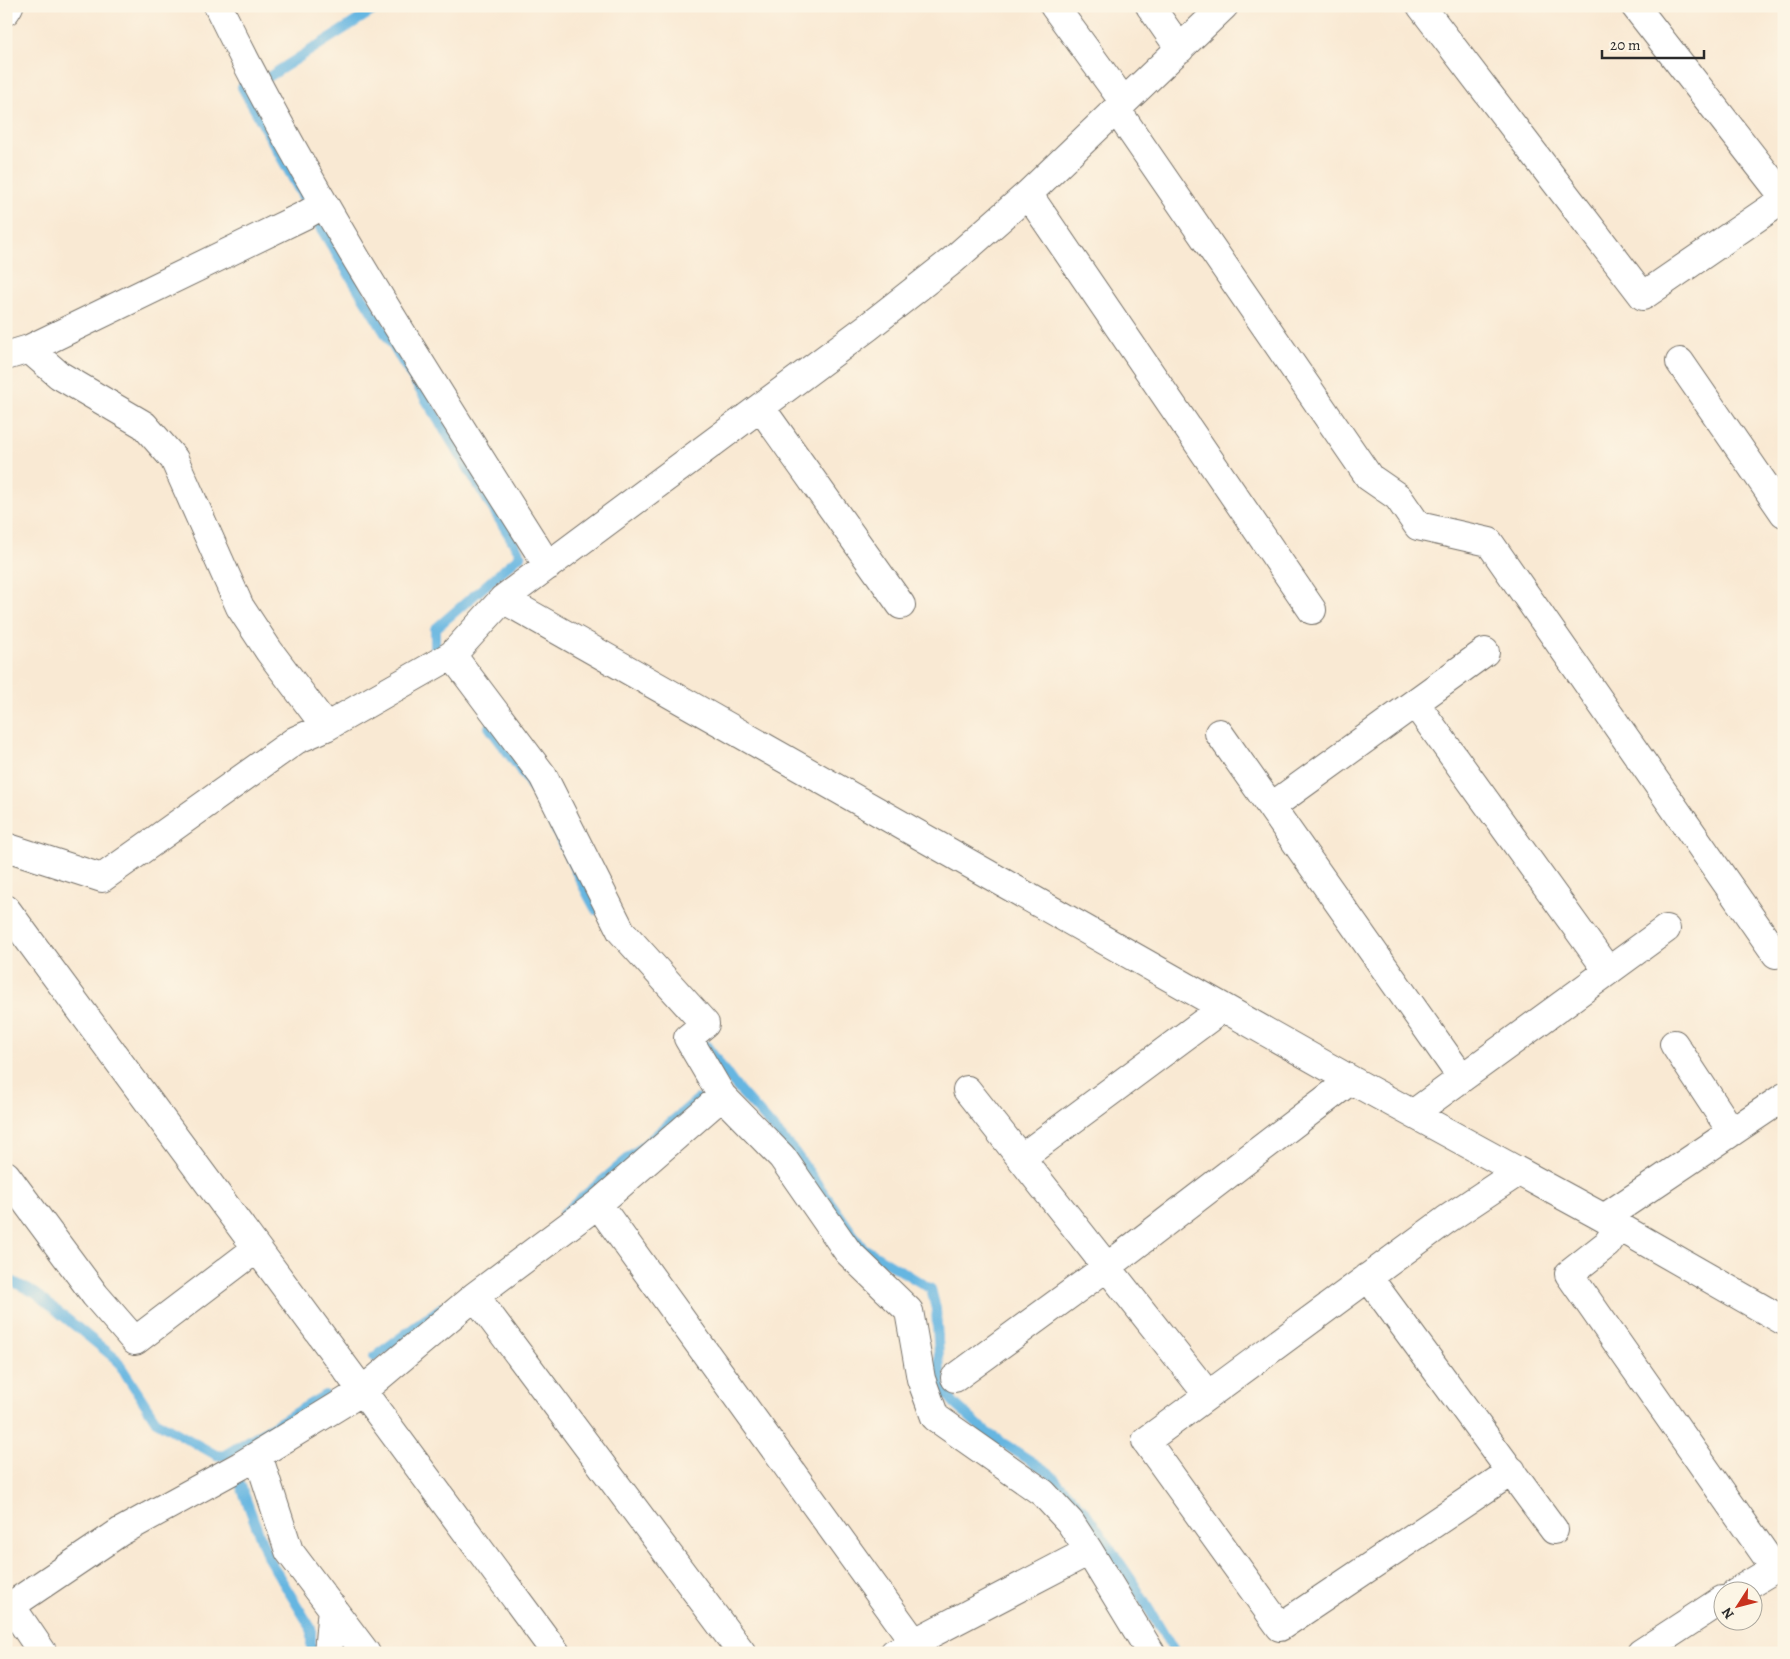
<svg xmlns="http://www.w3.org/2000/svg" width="1790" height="1659" font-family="Alegreya,serif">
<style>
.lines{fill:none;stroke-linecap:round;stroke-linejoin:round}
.stream{stroke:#66b6e1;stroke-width:10}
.minor-casing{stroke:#736e66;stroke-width:30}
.minor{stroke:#fff;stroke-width:28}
</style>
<rect width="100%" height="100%" fill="#fcf5e5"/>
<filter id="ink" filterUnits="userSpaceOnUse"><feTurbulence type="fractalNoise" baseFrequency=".02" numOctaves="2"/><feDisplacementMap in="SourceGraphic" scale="10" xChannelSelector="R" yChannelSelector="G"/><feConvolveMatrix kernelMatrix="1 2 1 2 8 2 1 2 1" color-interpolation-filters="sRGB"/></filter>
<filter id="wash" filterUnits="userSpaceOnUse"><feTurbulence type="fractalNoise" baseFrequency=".0096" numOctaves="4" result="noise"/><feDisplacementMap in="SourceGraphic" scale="20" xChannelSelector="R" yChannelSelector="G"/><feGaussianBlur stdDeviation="1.12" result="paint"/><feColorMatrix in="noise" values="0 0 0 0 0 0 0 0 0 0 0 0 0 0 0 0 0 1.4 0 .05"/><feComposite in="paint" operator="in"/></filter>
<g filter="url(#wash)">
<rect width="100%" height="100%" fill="#f9e9d3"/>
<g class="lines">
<!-- stream -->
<path class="stream" d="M 267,78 L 380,6
M 246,85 L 242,87 L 318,224 L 521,555 L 435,629 L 435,647 L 442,660
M 489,727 C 512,758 536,790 553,824 C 567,853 580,882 596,910
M 706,1045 L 734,1084 L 794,1151 L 862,1247 L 931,1289 L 936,1309 L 941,1387 L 955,1404 L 986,1432 L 1048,1472 L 1087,1514 L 1131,1579 L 1175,1653
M 564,1213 L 698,1099
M 6,1278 L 35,1293 L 116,1359 L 156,1421 L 216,1455 L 223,1456 L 325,1395
M 374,1357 L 442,1307
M 232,1471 L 241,1486 L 268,1558 L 311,1628 L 311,1653"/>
</g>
</g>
<g filter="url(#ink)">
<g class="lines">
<!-- minor casing -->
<g class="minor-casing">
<path id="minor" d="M 218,6 C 313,201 433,383 548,566
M 1054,6 L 1124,102
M 1150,6 L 1180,49
M 1421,6 L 1643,296 L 1784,199
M 1635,6 L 1784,197
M 6,11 L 9,6
M 1116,109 L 1369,477 L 1398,497 L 1418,526 L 1489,542 L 1776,954
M 1028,194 L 1312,610
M 29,349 L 59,375 L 144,425 L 174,459 L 240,607 L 269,651 L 326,727
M 6,356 L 29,349 L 305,215 L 324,204
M 1680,362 L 1784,513
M 761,408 L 901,605
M 503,599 L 1351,1080 L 1604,1218 L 1784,1321
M 452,655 L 543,776 L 621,931 L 705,1024 L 688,1038 L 722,1096
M 1415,703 L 1608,971
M 1219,733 L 1462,1078
M 1271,807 L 1485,652
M 6,847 L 102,878 L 296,740 L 326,727 L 452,655 L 503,599 L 868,327 L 953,260 L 1028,194 L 1224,6
M 6,909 L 556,1653
M 1674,1044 L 1732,1132
M 967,1090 L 1208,1395
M 1414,1113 L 1666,929
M 1021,1158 L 1223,1008
M 6,1175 L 95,1295 L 135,1341 L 256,1249
M 598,1204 L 722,1096 L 782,1157 L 848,1252 L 909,1311 L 921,1379 L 935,1417 L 1043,1493 L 1070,1522 L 1089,1551
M 1604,1218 L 1784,1097
M 1619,1226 L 1607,1244 L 1569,1274 L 1774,1567
M 1368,1277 L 1554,1530
M 475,1296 L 742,1653
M 955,1378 L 1107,1267 L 1351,1080
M 258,1455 L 289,1551 L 366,1653
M 1512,1471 L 1280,1627 L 1146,1441 L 1446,1220 L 1518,1172
M 1736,1592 L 1784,1563
M 11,1606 L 43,1653
M 6,1609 L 120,1532 L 240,1466 L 361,1392 L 475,1296 L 598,1204 L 922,1653
M 328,1653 L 332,1607
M 894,1653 L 1089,1551 L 1151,1653
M 1641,1653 L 1722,1600"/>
</g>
<!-- minor -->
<use href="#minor" class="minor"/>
</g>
</g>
<!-- margin -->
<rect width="1790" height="1659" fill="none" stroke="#fcf5e5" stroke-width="25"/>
<!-- north arrow -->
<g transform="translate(1738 1606) rotate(234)"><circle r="24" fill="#fcf5e5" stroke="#a8a49b"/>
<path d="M0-4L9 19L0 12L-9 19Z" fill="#c8321e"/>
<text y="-8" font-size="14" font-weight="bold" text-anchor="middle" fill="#2b2b2b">N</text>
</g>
<!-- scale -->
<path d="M1602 50v8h102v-8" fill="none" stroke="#2b2b2b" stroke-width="2.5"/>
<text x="1610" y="50" font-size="15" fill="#2b2b2b" stroke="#fcf5e5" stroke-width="4" paint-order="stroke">20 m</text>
</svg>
